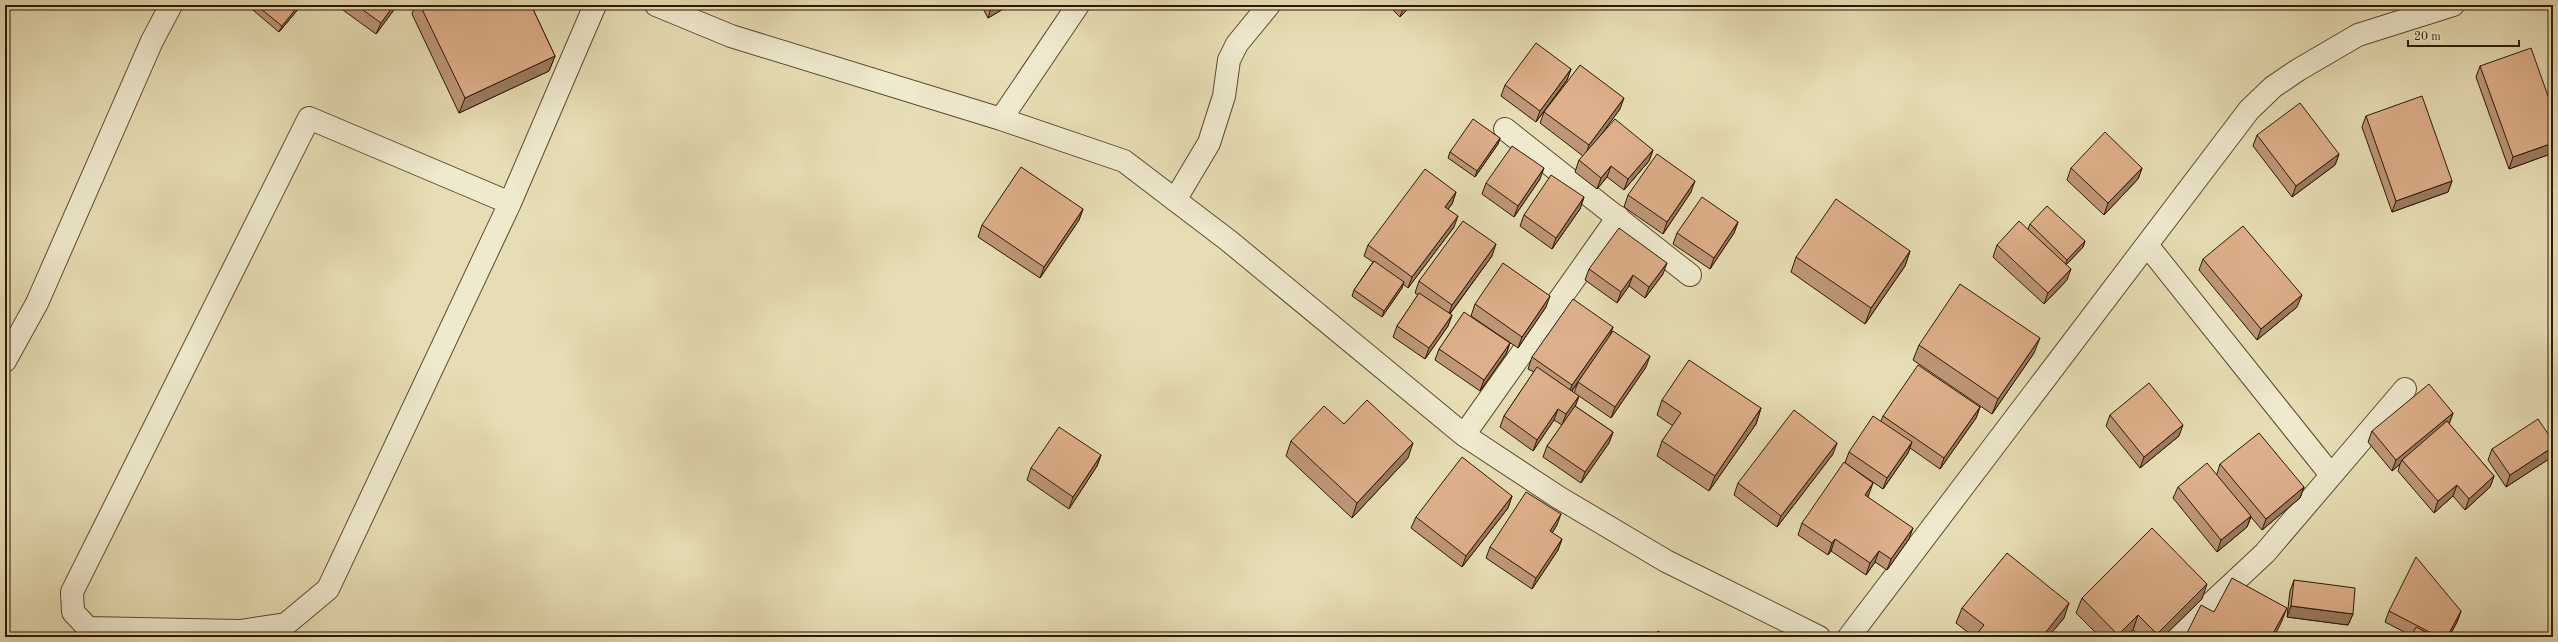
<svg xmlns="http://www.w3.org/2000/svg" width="2558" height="642" font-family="'Old Standard TT',serif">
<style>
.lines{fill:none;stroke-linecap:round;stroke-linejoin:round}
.minor-casing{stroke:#5b4a2d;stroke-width:24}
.minor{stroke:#efe9ce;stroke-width:22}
.wall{fill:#be9677;stroke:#2c1900;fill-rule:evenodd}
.shaded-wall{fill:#9b7a61;stroke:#2c1900}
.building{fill:#ddaf8a;stroke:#2c1900}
</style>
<rect width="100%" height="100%" fill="#e7ddb4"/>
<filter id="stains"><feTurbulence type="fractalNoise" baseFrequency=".005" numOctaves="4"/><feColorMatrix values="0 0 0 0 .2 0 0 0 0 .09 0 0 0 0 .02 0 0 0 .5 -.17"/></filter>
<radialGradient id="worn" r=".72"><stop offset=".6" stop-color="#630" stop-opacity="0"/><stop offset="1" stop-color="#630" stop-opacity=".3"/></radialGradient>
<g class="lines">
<!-- minor casing -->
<g class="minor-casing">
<path id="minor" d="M 656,5 L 731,36 L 1001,119 L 1124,161 L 1229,241 L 1464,435 L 1558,497 L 1666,561 L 1819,637
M 1001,119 L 1078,5
M 1505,129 L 1690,275
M 1175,200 L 1209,143 L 1224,96 L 1229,60 L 1237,44 L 1269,5
M 510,203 L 309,118 L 72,592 L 73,612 L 88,628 L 240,631 L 286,624 L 328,589 L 510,203 L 595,5
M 2147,245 L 2331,475
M 5,361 L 37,303 L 152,41 L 171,5
M 1464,435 L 1618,217
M 1849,637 L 2249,110 L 2273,87 L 2298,70 L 2358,35 L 2453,5
M 2175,637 L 2265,553 L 2405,389"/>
</g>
<!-- minor -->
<use href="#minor" class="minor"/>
</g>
<!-- wall -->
<path class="wall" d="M 247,5 L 300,5 L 300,7 L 279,32 Z
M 336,5 L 397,5 L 396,7 L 376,34 Z
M 415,5 L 531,5 L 555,56 L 549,71 L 459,113 L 412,14 Z
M 981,5 L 1010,5 L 988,18 Z
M 1388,5 L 1412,5 L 1400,17 Z
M 2480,66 L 2548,96 L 2553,94 L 2553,153 L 2509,169 L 2476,77 Z
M 1571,69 L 1567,80 L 1536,122 L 1501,96 L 1505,85 Z
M 1620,109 L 1598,138 L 1653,150 L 1649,161 L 1624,190 L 1607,177 L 1597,189 L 1575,172 L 1579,160 L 1583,156 L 1540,123 L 1544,112 Z
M 2366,116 L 2452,181 L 2448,192 L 2392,212 L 2362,127 Z
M 2257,135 L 2339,154 L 2335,165 L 2292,197 L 2253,146 Z
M 1500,138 L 1498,144 L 1475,177 L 1448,158 L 1450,152 Z
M 2071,168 L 2142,168 L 2138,179 L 2104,215 L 2067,180 Z
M 1540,179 L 1514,217 L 1482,194 L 1486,183 Z
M 1456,192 L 1452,204 L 1448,209 L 1454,227 L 1408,288 L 1403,284 L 1402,288 L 1382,317 L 1352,296 L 1354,290 L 1373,262 L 1364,256 L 1368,245 Z
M 1691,192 L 1663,234 L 1624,207 L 1628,195 Z
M 1584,197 L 1580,209 L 1552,249 L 1520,226 L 1524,215 Z
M 1083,209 L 1079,220 L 1040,278 L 978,237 L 982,225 Z
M 1738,222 L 1734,233 L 1710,269 L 1673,244 L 1677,233 Z
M 2030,224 L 2085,241 L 2083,247 L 2066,265 L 2067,280 L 2044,304 L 1993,257 L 1997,245 L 2028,229 Z
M 1910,251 L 1905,266 L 1865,324 L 1791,272 L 1796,257 Z
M 1492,256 L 1450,314 L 1452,315 L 1448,326 L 1425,359 L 1393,337 L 1397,326 L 1418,295 L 1415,293 L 1419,281 Z
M 2203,259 L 2297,307 L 2257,340 L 2199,270 Z
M 1589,269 L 1663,274 L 1645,298 L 1629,286 L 1617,303 L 1585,280 Z
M 1475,304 L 1546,307 L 1518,348 L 1471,316 Z
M 1613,327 L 1609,336 L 1646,367 L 1611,418 L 1579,396 L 1575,406 L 1613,432 L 1609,443 L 1581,483 L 1543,457 L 1547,446 L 1562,425 L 1554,420 L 1533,451 L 1500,427 L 1504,416 L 1534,372 L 1528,369 L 1532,357 ZM 1583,375 L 1578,382 L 1574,393 L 1572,391 Z
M 1510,343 L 1506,354 L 1480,391 L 1435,360 L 1439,349 Z
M 1919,345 L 2034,353 L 1992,414 L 1913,360 Z
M 1662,400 L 1761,408 L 1756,424 L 1709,491 L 1657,456 L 1662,441 L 1673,426 L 1657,415 Z
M 1980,407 L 1976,418 L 1940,469 L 1910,448 L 1908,453 L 1883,489 L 1845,463 L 1849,452 L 1881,421 L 1883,416 Z
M 2453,413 L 2449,424 L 2494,476 L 2490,487 L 2465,510 L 2453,496 L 2434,513 L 2398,471 L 2400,464 L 2392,471 L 2368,442 L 2372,431 Z
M 2110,415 L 2179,436 L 2140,468 L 2106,426 Z
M 1291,441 L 1408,458 L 1352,518 L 1286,456 Z
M 2553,441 L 2553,454 L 2552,457 L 2506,487 L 2488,460 L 2492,449 Z
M 1833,454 L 1777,527 L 1734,495 L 1738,483 Z
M 1101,455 L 1097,466 L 1069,509 L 1027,480 L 1031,468 Z
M 2220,464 L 2304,487 L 2300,498 L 2262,530 L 2251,517 L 2247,527 L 2217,552 L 2173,498 L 2178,487 L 2217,474 Z
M 1869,494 L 1868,497 L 1909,539 L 1887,570 L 1875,562 L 1866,575 L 1831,551 L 1828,555 L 1798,535 L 1802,523 Z
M 1512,496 L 1508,508 L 1462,567 L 1411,528 L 1416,517 Z
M 1557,525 L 1552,533 L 1562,539 L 1558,550 L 1532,589 L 1486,558 L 1490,547 Z
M 2294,580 L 2353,614 L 2348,625 L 2287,617 L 2290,591 Z
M 2082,598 L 2202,599 L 2163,637 L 2140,637 L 2133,630 L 2125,637 L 2100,637 L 2076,613 Z
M 1962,608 L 2064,618 L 2048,637 L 1974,637 L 1956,623 Z
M 2389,611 L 2461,611 L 2457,622 L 2449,637 L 2411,637 L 2412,636 L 2385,622 Z"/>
<!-- shaded-wall -->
<path class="shaded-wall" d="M 299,5 L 300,5 L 300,7 L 279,32 L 282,26 Z
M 394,5 L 397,5 L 396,7 L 376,34 L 381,23 Z
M 992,5 L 1010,5 L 988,18 Z
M 1405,5 L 1412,5 L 1400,17 L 1404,6 Z
M 555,56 L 549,71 L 459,113 L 465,98 Z
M 1571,69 L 1567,80 L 1536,122 L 1540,111 Z
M 1624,98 L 1620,109 L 1585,157 L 1589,145 Z
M 1500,138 L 1498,144 L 1475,177 L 1477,171 Z
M 2553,143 L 2553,153 L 2509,169 L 2513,157 Z
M 1653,150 L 1649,161 L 1624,190 L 1628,179 Z
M 2339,154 L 2335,165 L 2292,197 L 2296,186 Z
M 1611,166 L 1607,177 L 1597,189 L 1601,178 Z
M 1544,168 L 1540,179 L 1514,217 L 1518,206 Z
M 2142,168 L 2138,179 L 2104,215 L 2108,203 Z
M 1695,181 L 1691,192 L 1663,234 L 1667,222 Z
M 2452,181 L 2448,192 L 2392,212 L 2396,201 Z
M 1456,192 L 1452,204 L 1441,218 L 1445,207 Z
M 1584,197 L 1580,209 L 1552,249 L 1556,238 Z
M 1083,209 L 1079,220 L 1040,278 L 1044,267 Z
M 1458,216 L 1454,227 L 1408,288 L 1412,277 Z
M 1738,222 L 1734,233 L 1710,269 L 1714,258 Z
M 2085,241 L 2083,247 L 2065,266 L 2067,260 Z
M 1496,244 L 1492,256 L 1448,316 L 1452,305 Z
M 1910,251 L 1905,266 L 1865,324 L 1871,308 Z
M 1667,263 L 1663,274 L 1645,298 L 1649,287 Z
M 2071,269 L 2067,280 L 2044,304 L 2048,293 Z
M 1633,275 L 1629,286 L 1617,303 L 1621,292 Z
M 1404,282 L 1402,288 L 1382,317 L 1384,311 Z
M 2302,295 L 2297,307 L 2257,340 L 2261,329 Z
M 1550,296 L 1546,307 L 1518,348 L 1522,337 Z
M 1452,315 L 1448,326 L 1425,359 L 1429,348 Z
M 1613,327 L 1609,338 L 1568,396 L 1572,385 Z
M 2040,338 L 2034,353 L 1992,414 L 1998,399 Z
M 1510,343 L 1506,354 L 1480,391 L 1484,380 Z
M 1650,356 L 1646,367 L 1611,418 L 1615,407 Z
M 1579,396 L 1575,407 L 1562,425 L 1566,414 Z
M 1980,407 L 1976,418 L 1940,469 L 1944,458 Z
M 1761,408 L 1756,424 L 1709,491 L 1715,476 Z
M 1558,409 L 1554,420 L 1533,451 L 1537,440 Z
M 2453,413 L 2449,424 L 2402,460 L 2400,464 L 2392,471 L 2396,460 Z
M 2183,425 L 2179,436 L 2140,468 L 2144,457 Z
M 1613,432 L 1609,443 L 1581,483 L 1585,472 Z
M 1912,442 L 1908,453 L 1883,489 L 1887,478 Z
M 1413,443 L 1408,458 L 1352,518 L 1357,503 Z
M 1837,443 L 1833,454 L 1777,527 L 1781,516 Z
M 2553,447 L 2553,454 L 2552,457 L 2506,487 L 2510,475 Z
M 1101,455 L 1097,466 L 1069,509 L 1073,497 Z
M 2494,476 L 2490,487 L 2465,510 L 2469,499 Z
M 1873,483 L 1869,494 L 1861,506 L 1865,495 Z
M 2457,485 L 2453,496 L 2434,513 L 2438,501 Z
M 2304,487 L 2300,498 L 2262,530 L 2266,519 Z
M 1512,496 L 1508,508 L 1462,567 L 1466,556 Z
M 1561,514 L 1557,525 L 1546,543 L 1550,531 Z
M 2251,516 L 2247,527 L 2217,552 L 2221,540 Z
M 1913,528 L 1909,539 L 1887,570 L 1891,559 Z
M 1562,539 L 1558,550 L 1532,589 L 1536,578 Z
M 1835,539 L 1831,551 L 1828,555 L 1832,543 Z
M 1879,551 L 1875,562 L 1866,575 L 1870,563 Z
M 2207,584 L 2202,599 L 2163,637 L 2156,637 L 2157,634 Z
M 2069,603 L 2064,618 L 2048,637 L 2042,637 Z
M 2291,606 L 2353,614 L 2348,625 L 2287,617 Z
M 2287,608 L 2281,623 L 2274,637 L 2271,637 Z
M 2461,611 L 2457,622 L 2449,637 L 2447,637 Z
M 2138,615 L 2133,630 L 2125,637 L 2117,637 L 2118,635 Z"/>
<!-- building -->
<path class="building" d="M 256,5 L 299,5 L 282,26 Z
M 356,5 L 394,5 L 381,23 Z
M 420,5 L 531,5 L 555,56 L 465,98 Z
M 1536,43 L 1571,69 L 1540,111 L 1505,85 Z
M 2531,48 L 2548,96 L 2553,94 L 2553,143 L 2513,157 L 2480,66 Z
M 1580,65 L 1624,98 L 1589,145 L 1544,112 Z
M 2422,96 L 2452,181 L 2396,201 L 2366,116 Z
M 2300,103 L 2339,154 L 2296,186 L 2257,135 Z
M 1473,119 L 1500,138 L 1477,171 L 1450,152 Z
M 1615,119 L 1653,150 L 1628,179 L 1611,166 L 1601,178 L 1579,160 Z
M 2105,132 L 2142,168 L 2108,203 L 2071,168 Z
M 1512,146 L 1544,168 L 1518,206 L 1486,183 Z
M 1657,154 L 1695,181 L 1667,222 L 1628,195 Z
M 1021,167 L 1083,209 L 1044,267 L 982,225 Z
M 1425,169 L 1456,192 L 1445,207 L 1458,216 L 1412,277 L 1368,245 Z
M 1551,175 L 1584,197 L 1556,238 L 1524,215 Z
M 1702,197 L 1738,222 L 1714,258 L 1677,233 Z
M 1836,199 L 1910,251 L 1871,308 L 1796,257 Z
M 2047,206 L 2085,241 L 2067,260 L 2030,224 Z
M 1463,221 L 1496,244 L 1452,305 L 1419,281 Z
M 2019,221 L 2071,269 L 2048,293 L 1997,245 Z
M 2243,226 L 2302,295 L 2261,329 L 2203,259 Z
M 1619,228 L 1667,263 L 1649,287 L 1633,275 L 1621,292 L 1589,269 Z
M 1374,261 L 1404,282 L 1384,311 L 1354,290 Z
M 1503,263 L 1550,296 L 1522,337 L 1475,304 Z
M 1960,284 L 2040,338 L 1998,399 L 1919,345 Z
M 1419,293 L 1452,315 L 1429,348 L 1397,326 Z
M 1573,299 L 1613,327 L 1572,385 L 1532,357 Z
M 1464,312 L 1510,343 L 1484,380 L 1439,349 Z
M 1613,331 L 1650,356 L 1615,407 L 1578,382 Z
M 1689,360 L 1761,408 L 1715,476 L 1662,441 L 1681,413 L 1662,400 Z
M 1918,365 L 1980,407 L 1944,458 L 1883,416 Z
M 1537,367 L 1579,396 L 1566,414 L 1558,409 L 1537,440 L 1504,416 Z
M 2149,383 L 2183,425 L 2144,457 L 2110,415 Z
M 2429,384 L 2453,413 L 2396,460 L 2372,431 Z
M 1367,400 L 1413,443 L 1357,503 L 1291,441 L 1324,406 L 1344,424 Z
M 1575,406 L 1613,432 L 1585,472 L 1547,446 Z
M 1794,410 L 1837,443 L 1781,516 L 1738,483 Z
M 1873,416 L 1912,442 L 1887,478 L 1849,452 Z
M 2538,419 L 2553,441 L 2553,447 L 2510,475 L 2492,449 Z
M 2447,421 L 2494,476 L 2469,499 L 2457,485 L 2438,501 L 2402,460 Z
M 1059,427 L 1101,455 L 1073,497 L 1031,468 Z
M 2259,433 L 2304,487 L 2266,519 L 2220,464 Z
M 1462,457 L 1512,496 L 1466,556 L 1416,517 Z
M 1844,462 L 1873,483 L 1865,495 L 1913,528 L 1891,559 L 1879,551 L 1870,563 L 1835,539 L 1832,543 L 1802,523 Z
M 2207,463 L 2251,516 L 2221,540 L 2178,487 Z
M 1526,492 L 1561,514 L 1550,531 L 1562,539 L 1536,578 L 1490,547 Z
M 2152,528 L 2207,584 L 2157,634 L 2138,615 L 2118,635 L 2082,598 Z
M 2007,553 L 2069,603 L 2042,637 L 1976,637 L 1975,636 L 1984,625 L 1962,608 Z
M 2416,557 L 2461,611 L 2447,637 L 2439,637 L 2389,611 Z
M 2232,578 L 2287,608 L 2271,637 L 2185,637 L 2201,605 L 2214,612 Z
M 2294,580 L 2355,588 L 2353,614 L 2291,606 Z
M 2416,627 L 2435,637 L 2411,637 Z
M 1658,631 L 1667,637 L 1653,637 Z"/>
<!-- margin -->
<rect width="2558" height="642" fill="none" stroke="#e7ddb4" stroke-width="20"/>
<rect x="6" y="6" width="2546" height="630" fill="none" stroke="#2c1900" stroke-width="2"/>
<rect x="10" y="10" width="2538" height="622" fill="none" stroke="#2c1900"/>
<!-- scale -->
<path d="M2408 40v6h111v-6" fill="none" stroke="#2c1900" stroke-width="2"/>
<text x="2414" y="40" font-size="12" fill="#2c1900" stroke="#efe9ce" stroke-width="3" paint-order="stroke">20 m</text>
<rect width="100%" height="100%" filter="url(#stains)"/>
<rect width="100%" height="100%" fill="url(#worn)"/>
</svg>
